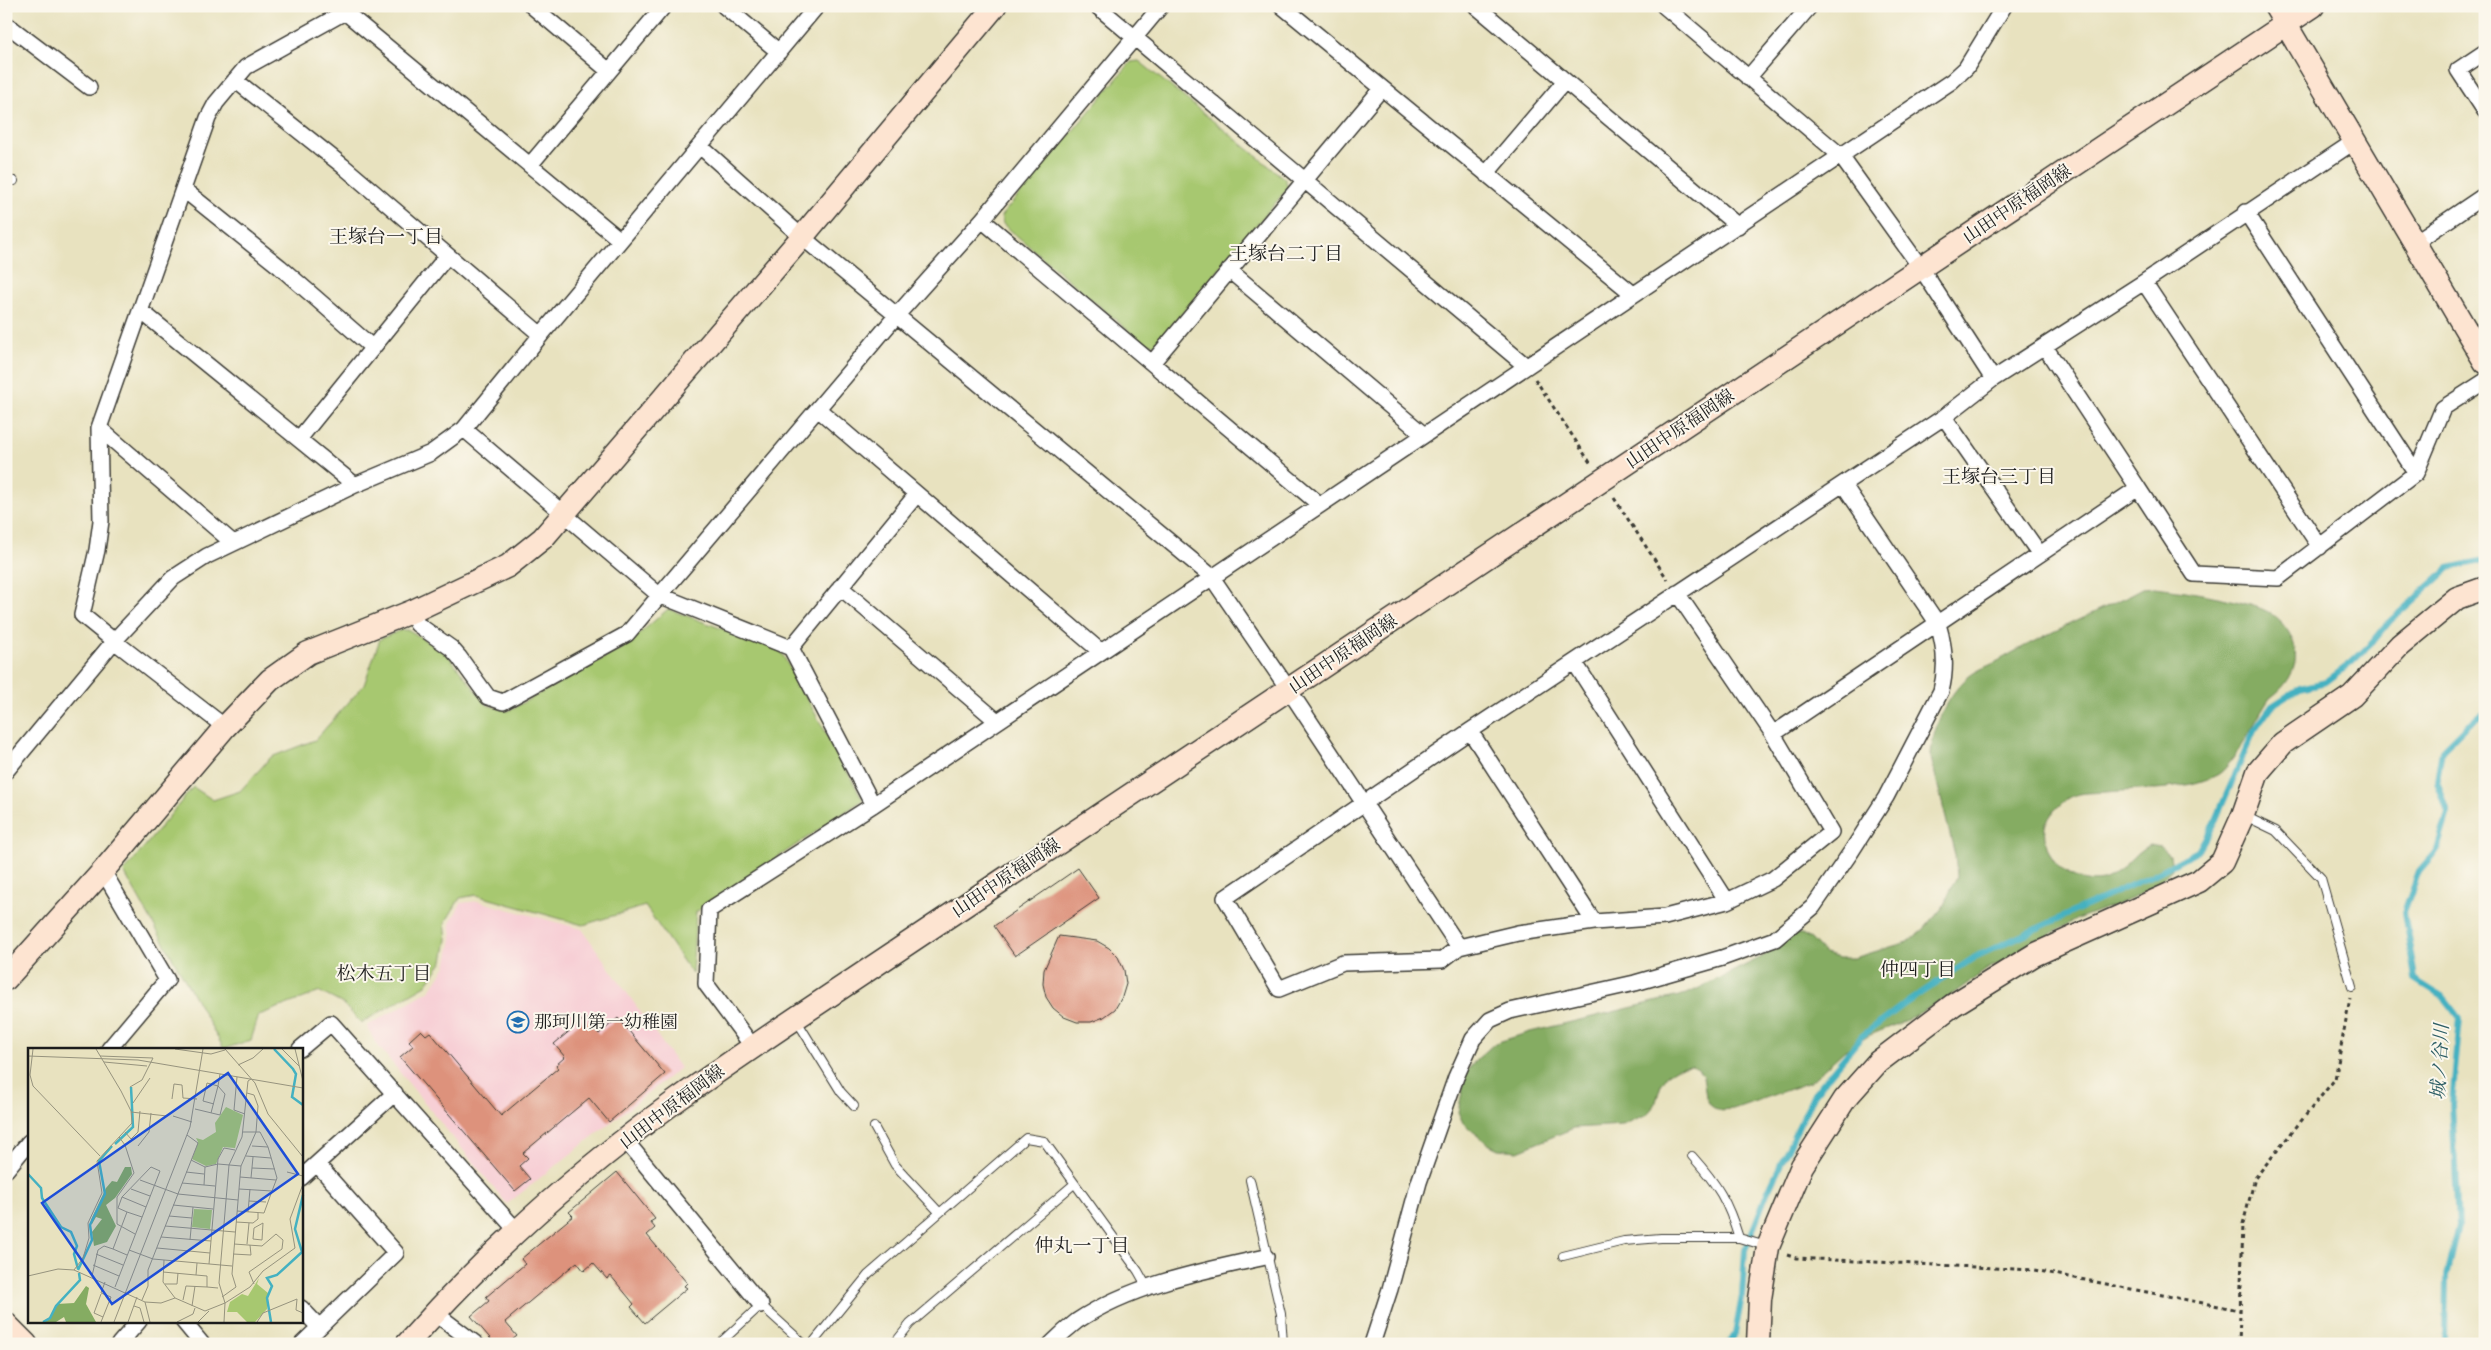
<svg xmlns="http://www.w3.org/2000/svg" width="2491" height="1350" font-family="'IM FELL Double Pica','Noto Serif JP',serif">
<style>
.built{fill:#f7cfd5}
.green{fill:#a7c870;stroke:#627246}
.forest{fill:#85ac62;stroke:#50643f}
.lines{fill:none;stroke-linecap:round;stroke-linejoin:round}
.stream{stroke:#44b1c1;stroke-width:6}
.building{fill:#dd927b}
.lane-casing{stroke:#3b3a34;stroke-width:10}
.street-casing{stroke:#3b3a34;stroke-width:18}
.secondary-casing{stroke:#3b3a34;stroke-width:25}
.path{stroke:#3b3a34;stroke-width:3;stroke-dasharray:4 4;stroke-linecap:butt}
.lane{stroke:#fff;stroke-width:8}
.street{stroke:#fff;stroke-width:15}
.secondary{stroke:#fde4d1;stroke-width:22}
.labels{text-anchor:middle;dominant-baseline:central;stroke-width:4;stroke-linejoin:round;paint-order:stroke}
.street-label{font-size:18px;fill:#1c1c1c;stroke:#fbf7ec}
.poi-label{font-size:18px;fill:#1c1c1c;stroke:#fbf7ec;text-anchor:start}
.neighbourhood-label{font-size:19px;fill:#1c1c1c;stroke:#fbf7ec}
.water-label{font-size:19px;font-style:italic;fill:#2e5f66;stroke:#fbf7ec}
.inset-river{fill:none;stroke:#44b1c1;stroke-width:2.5}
.inset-road{fill:none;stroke:#96937e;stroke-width:1}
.view{fill:#1d4ed8;fill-opacity:0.15;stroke:#1d4ed8;stroke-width:2.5}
.inset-edge{fill:none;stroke:#1c1c1c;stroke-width:2.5}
</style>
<rect width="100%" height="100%" fill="#fbf7ec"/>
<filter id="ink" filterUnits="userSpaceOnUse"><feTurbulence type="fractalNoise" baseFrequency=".02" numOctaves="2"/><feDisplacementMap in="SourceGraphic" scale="10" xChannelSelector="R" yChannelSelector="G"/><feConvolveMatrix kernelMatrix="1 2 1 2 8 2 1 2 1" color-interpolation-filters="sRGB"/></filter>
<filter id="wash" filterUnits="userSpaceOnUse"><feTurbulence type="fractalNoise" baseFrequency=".0096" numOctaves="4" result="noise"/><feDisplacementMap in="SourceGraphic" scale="20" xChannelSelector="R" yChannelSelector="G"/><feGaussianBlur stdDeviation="1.12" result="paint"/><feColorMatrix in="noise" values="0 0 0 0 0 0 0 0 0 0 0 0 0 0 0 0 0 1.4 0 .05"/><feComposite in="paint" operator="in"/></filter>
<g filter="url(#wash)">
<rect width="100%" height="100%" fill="#e8e2bf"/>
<!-- built -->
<path class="built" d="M 478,901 L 582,929 L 680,1068 L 507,1204 L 375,1042 L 367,1026 L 430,990 L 446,966 L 452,938 L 450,923 L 461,903 Z"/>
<!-- green -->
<path class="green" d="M 1139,61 L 1285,179 L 1288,188 L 1156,344 L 1143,343 L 1003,224 L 1001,216 L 1131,62 Z
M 668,609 L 780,650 L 863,800 L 696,912 L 692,974 L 645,906 L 583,925 L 476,895 L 460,898 L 445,923 L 447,939 L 443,961 L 426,985 L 361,1023 L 343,1004 L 320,992 L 259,1015 L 251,1040 L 224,1049 L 124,872 L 193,787 L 213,800 L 240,791 L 271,757 L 315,740 L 364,685 L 380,639 L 401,630 L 409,630 L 448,655 L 487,705 L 508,711 L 624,647 Z"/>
<!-- forest -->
<path class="forest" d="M 2154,587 C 2177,589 2252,601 2270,613 C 2304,637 2304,674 2270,698 C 2258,715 2233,767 2217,775 C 2185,791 2141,789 2106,792 C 2096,793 2085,792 2076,795 C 2064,798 2051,813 2046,823 C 2042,834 2047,850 2053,859 C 2060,869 2069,875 2080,879 C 2116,892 2123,858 2149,845 L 2161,847 L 2170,855 L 2172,869 L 2154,887 L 2131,899 L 2077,919 L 2009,959 L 1989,968 L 1947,998 L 1903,1022 L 1870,1035 L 1844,1051 L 1810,1082 L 1733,1109 L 1717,1110 L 1710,1105 L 1706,1097 L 1703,1076 L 1698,1069 L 1692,1066 L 1678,1068 L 1668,1074 L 1661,1085 L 1655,1105 L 1647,1114 L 1623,1125 L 1574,1128 L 1518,1151 L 1498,1149 L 1488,1144 L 1463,1123 L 1458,1112 L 1466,1072 L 1475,1061 L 1495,1043 L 1530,1032 L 1687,994 L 1762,957 L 1794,934 L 1802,934 L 1811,939 L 1825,954 L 1839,958 L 1854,958 L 1907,942 L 1923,930 L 1943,907 L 1957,876 L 1955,855 L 1931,758 C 1931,731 1946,697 1966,679 C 1974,671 1986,667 1996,662 C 2043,634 2095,614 2143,588 Z"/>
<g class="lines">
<!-- stream -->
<path class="stream" d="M 1729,1344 L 1735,1334 L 1742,1296 L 1745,1250 L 1767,1193 L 1814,1094 L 1862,1036 L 1903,1005 L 1975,957 L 2151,876 L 2198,851 L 2216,819 L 2254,731 L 2272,706 L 2300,688 L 2326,682 L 2351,663 L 2372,643 L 2390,621 L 2449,568 L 2485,560
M 2445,1344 L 2446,1276 L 2458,1226 L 2452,1103 L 2460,1019 L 2442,996 L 2415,979 L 2404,912 L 2419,871 L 2437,850 L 2448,813 L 2437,781 L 2442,750 L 2468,724 L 2485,713"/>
</g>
<g id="blocks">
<!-- building -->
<path class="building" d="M 1078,868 L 1099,898 L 1015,956 L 994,926 Z
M 1059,936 L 1097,941 L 1109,948 L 1118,957 L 1124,970 L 1126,984 L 1122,997 L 1115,1009 L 1104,1017 L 1091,1022 L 1077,1022 L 1064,1017 L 1053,1008 L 1046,997 L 1043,984 L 1044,970 Z
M 585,1018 L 599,1034 L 618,1018 L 665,1074 L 609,1122 L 589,1098 L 523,1153 L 528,1158 L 519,1166 L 530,1179 L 515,1191 L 400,1057 L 413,1046 L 409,1041 L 421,1030 L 426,1035 L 430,1032 L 501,1116 L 558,1068 L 556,1065 L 565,1057 L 554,1044 Z
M 617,1172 L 655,1219 L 650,1222 L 655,1228 L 647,1235 L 687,1283 L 684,1286 L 687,1288 L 645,1323 L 631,1307 L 634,1304 L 611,1276 L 607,1279 L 593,1263 L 584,1271 L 577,1262 L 505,1322 L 517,1336 L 507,1344 L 495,1344 L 471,1316 L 489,1301 L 486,1297 L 525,1264 L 521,1259 L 573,1216 L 569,1212 Z"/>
</g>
</g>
<g filter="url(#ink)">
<use href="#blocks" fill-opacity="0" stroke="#3b3a34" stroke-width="1"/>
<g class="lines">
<!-- lane casing -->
<g class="lane-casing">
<path id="lane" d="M 6,180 L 14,181
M 2245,816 L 2276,831 L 2321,878 L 2352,987
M 797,1021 L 841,1092 L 854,1106
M 874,1127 L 895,1165 L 939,1212
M 1692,1156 C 1718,1185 1728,1202 1739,1238
M 1250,1180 L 1281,1314 L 1283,1344
M 1563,1256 L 1624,1241 L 1661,1238 L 1739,1238 L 1766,1246
M 719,1344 L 761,1305 L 804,1344
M 812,1344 L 868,1275 L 1026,1138 L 1044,1141 L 1138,1271 L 1147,1287
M 894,1344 L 910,1324 L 1074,1184"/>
</g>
<!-- street casing -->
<g class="street-casing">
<path id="street" d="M 532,6 L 609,71
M 724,6 L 779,52
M 1097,6 L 1526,366
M 1282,6 L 1633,294
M 1476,6 L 1738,226
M 1664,6 L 1840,155 L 1921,268 L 1993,379
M 6,24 L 89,87
M 2485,52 L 2458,70 L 2485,111
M 1748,78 L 1810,6
M 701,147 L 802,237 L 1211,576 L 1289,690 L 1459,947
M 530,165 L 664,6
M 1486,174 L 1565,81
M 183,189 L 280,267 L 373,348
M 2246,212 L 2416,473
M 982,220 L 1319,504
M 2414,243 L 2485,195
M 1229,270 L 1424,435
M 2144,282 L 2320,547
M 141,311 L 355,485
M 541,335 L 817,6
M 2045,347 L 2138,488
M 1152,363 L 1382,88
M 819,410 L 1100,651
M 1944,417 L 2039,553
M 99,428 L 208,118 L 216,103 L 246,67 L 345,12 L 620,240
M 464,429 L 659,595 L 791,648
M 299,439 L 447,256
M 232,542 L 99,428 L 101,521 L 97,550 L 82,615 L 114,641 L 173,578 L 207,556 L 355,485 L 431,453 L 464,429 L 541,335 L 343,166 L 235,80
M 840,587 L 997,721
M 1677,593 L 1773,734 L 2138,488 L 2194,574 L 2278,578 L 2416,473 L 2443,408 L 2485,381
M 413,611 L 417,624 L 451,648 L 459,657 L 488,697 L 503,702 L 627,634 L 897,315 L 982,220 L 1161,6
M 1575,663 L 1727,901
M 1470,731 L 1594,922
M 1773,734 L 1831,832 L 1773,879 L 1727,901 L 1665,917 L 1594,922 L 1518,933 L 1459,947 L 1442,960 L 1343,963 L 1279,989 L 1225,898 L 1470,731 L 1944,417 L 1993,379 L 2144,282 L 2355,141
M 6,771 L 114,641 L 225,727
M 873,805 L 791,648 L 917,494
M 103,871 L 167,980 L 109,1049
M 753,1047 L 706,984 L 709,910 L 873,805 L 1952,81 L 1966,68 L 2004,6
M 300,1049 L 331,1023 L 517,1231
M 625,1140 L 761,1305
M 6,1170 L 29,1142
M 301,1178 L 395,1093
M 301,1308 L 319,1327
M 435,1313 L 476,1344
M 183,1321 L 202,1344
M 119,1344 L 139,1321
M 302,1344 L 396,1253 L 317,1164
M 1051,1344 C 1059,1336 1068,1328 1077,1321 C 1133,1284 1202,1271 1266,1257
M 1372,1344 L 1390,1289 L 1419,1182 L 1456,1077 L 1473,1039 L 1490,1020 L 1510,1011 L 1635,983 L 1722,958 L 1775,939 L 1813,907 L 1851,852 L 1886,797 L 1941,691 C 1947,668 1945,647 1938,624 L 1843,484"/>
</g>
<!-- secondary casing -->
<g class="secondary-casing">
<path id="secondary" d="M 2275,6 L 2485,362
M 6,979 L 103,871 L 225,727 L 270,680 L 308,653 L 413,611 L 508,566 L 543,538 L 802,237 L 995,6
M 6,1324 L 26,1344
M 407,1344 C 487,1253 579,1171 677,1100 C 716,1072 756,1045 796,1018 L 2313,6
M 1758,1344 L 1760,1299 L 1768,1247 L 1802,1166 L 1845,1099 L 1878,1062 L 1953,1005 L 2034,955 L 2199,881 L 2222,862 L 2243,815 L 2258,772 L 2283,743 L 2352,696 L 2400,645 L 2457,598 L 2485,588"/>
</g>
<!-- path -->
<path class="path" d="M 1535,379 L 1591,464
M 1614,498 L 1668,580
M 1787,1255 L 1796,1258 L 2034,1270 L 2239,1310
M 2239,1344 L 2243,1224 L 2255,1178 L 2335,1079 L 2350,998"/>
<!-- lane -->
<use href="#lane" class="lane"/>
<!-- street -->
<use href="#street" class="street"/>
<!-- secondary -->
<use href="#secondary" class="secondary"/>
</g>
</g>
<!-- icons -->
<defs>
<g id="school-ring" transform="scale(1.125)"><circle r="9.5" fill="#fbf7ec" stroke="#1f6fb2" stroke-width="1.5"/><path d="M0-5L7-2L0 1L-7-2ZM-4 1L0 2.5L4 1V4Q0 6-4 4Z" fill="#1f6fb2"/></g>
</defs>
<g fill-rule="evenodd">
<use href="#school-ring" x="518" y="1022"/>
</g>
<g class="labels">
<!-- street labels -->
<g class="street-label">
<text transform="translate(2017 204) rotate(-34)">山田中原福岡線</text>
<text transform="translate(1680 429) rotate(-34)">山田中原福岡線</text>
<text transform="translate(1343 654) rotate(-34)">山田中原福岡線</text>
<text transform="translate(1006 878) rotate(-34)">山田中原福岡線</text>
<text transform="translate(672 1107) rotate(-37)">山田中原福岡線</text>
</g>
<!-- poi labels -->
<g class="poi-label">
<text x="534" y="1022">那珂川第一幼稚園</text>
</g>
<!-- neighbourhood labels -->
<g class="neighbourhood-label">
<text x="386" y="237">王塚台一丁目</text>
<text x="1286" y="254">王塚台二丁目</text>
<text x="1999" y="477">王塚台三丁目</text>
<text x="1918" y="970">仲四丁目</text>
<text x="384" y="974">松木五丁目</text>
<text x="1082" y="1246">仲丸一丁目</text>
</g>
<!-- water labels -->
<g class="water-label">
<text transform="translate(2440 1062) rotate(-87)">城ノ谷川</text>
</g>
</g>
<!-- overview -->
<g transform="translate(28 1048)">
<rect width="275" height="275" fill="#e8e2bf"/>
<path d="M 198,59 L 215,67 L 207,100 L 195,99 L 188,116 L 178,118 L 164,111 L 170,94 L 168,90 L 175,92 L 188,84 L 187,75 ZM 166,161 L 184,162 L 182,181 L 164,179 ZM 231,230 L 229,236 L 240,245 L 239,261 L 227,274 L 219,274 L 209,264 L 199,264 L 202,254 L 214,246 L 220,248 Z" fill="#a7c870"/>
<path d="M 97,119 L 103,119 L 104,126 L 87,150 L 78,157 L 88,178 L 79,194 L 66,198 L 64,184 L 74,171 L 68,169 L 64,176 L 63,172 L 78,140 L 84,133 L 89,134 ZM 58,238 L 61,240 L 58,256 L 68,274 L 38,274 L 36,269 L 28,274 L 16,274 L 22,271 L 29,256 L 46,255 Z" fill="#85ac62"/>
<path class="inset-river" d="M 246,1 L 265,21 L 268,26 L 264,49 L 275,57M 87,96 L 105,79 L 103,39M 0,126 L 13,140 L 14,150 L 33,179 L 43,184 L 49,198 L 46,206 L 50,221M 50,222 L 64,192 L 62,177 L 77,146 L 71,113 L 84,98M 15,274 L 22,270 L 28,258 L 52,232 L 51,225M 243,274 L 239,250 L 244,238 L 239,230 L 249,227 L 274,204 L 267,181 L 275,147"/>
<path class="inset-road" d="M 5,1 L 2,27 L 5,38 L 72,108M 147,1 L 183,6 L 197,2M 197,1 L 227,35 L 240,66 L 275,109M 254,1 L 271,18M 267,1 L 275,33M 0,8 L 110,12 L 275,40M 72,8 L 125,10 L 114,32 L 102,39M 76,14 L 119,18M 210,17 L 225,10 L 235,1M 209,29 L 206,62 L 217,66M 144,51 L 146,36 L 154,37 L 155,50 L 169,51M 105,55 L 122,30M 167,61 L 192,67 L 197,46 L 190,38 L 192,26M 103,64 L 139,68M 183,65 L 190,38 L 179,35 L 175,53 L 186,56M 145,68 L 164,74M 97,84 L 103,91 L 110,84 L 112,63M 215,84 L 228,84 L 230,58 L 226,47 L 219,45M 91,89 L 97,97 L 106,125 L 89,149 L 89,176 L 107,186M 110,98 L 121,84 L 123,65M 224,98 L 240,99 L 232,84 L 228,84 L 213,118 L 212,129 L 248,132M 218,108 L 243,110M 163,112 L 177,119 L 176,137M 177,119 L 190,116 L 213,118M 224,120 L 247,121M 158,124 L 176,126M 259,124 L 275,128M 223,130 L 225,109M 112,132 L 150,146 L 210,152M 154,135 L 187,138M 103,141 L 122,148M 211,141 L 244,143 L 249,130 L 240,99M 94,149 L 118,159M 221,153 L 238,154M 145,157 L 185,161M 209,163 L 236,165 L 244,143M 220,164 L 222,141M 141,168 L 164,170M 208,174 L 225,175 L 230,171 L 230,165M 235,175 L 234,192 L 225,191 L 226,180 ZM 137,178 L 207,184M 133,189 L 183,193M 162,192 L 165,159M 206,196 L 234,198 L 248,186 L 255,192 L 254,201 L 221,224 L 226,236M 219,196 L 221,175M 129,200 L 182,205M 85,201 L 99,207M 101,202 L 125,211 L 204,218M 68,206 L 95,217M 205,206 L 223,207 L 222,197M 136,212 L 135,234 L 147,250M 169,215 L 168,227 L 179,228 L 179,239 L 190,240M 181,216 L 190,111 L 196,100 L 207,102M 65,217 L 91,228M 46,222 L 55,210 L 61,190 L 60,175 L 74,145 L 69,113 L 104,75 L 103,63 L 93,43 L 68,1M 135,224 L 168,227M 0,228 L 30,221 L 46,222 L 117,254 L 133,255 L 147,250 L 177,263 L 197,255 L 191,235 L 201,117 L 214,89 L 220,33 L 223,31M 64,228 L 70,202 L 76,198 L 85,201 L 99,164 L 114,169M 137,236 L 149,236 L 150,225M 87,239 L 132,123 L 123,119 L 94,149 L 90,160 L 99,164M 73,246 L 66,265 L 75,269M 194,249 L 208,239 L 204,226 L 212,129M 114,252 L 120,238 L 120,222 L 170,95 L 159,87M 155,252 L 158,238 L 179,239M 117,254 L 122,274M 106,258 L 112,260 L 116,274M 164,258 L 167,238M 73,274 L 83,249 L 73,245 L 77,234M 86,274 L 162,79 L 175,1M 100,274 L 109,249M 149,274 L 165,266 L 167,260M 170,274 L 181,263M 196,274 L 197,255 L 222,239 L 235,223 L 267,200 L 262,171 L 275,136M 229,274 L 235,265 L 269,251 L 268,262 L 275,265"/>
<path class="view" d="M 200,25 L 270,126 L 84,256 L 14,155 Z"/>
<rect width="275" height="275" class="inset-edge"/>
</g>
<!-- margin -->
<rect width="2491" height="1350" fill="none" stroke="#fbf7ec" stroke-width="25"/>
</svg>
